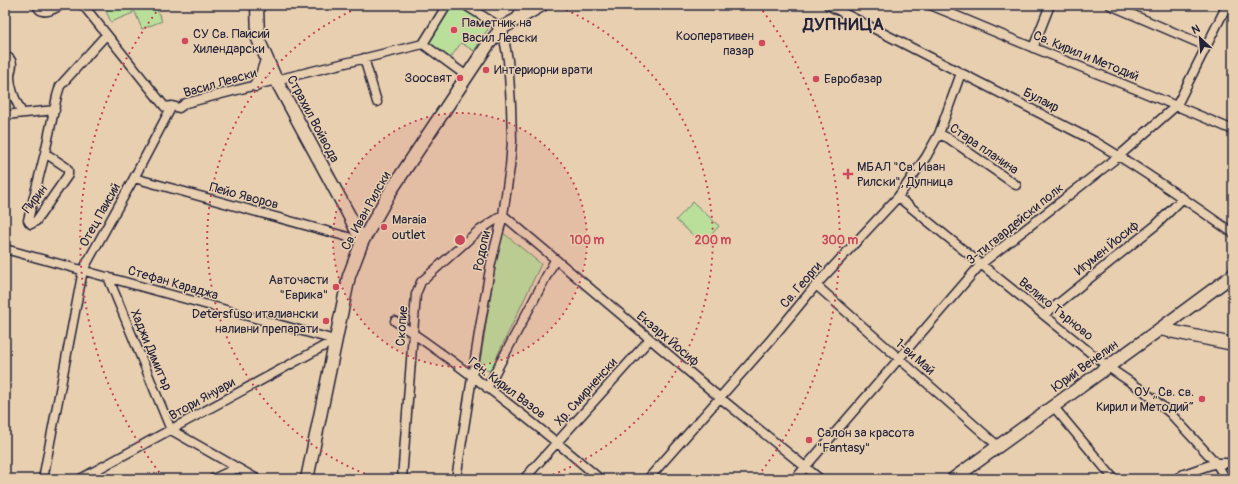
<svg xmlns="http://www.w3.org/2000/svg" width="1238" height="484" font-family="Pangolin,sans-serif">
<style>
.green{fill:#badf9a;stroke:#6e806a}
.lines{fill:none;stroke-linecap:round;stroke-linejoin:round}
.street-casing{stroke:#22223b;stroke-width:11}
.secondary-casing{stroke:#22223b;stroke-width:15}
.street{stroke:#e8cfb0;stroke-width:8}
.secondary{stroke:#e8cfb0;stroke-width:12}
.ring{fill:none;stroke:#c84759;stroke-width:2;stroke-dasharray:2 4}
.poi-dot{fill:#d1495b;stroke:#e8cfb0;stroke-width:1.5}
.labels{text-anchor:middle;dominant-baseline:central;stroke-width:3;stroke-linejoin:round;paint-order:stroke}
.poi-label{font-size:13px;fill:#22223b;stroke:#e8cfb0;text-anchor:start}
.street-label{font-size:13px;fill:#22223b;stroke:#e8cfb0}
.district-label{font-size:17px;font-weight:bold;letter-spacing:1px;fill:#22223b;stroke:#e8cfb0}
.centre{fill:#c84759;stroke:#e8cfb0;stroke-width:2}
.ring-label{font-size:12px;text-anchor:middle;font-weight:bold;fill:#c84759;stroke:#e8cfb0;stroke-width:3;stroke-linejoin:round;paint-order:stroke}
</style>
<rect width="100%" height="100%" fill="#e8cfb0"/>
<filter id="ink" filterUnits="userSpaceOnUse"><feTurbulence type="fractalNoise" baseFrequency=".025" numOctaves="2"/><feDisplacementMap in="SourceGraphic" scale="8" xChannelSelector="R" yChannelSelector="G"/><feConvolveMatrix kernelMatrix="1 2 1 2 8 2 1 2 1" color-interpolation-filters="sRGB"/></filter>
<g filter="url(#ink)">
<!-- green -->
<path class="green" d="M 103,5 L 130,5 L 133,13 L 111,22 Z
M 132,5 L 155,5 L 162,21 L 142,29 Z
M 450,5 L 458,5 L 491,24 L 474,51 L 461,43 L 449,60 L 424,43 Z
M 693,202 L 719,226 L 703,244 L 676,220 Z
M 501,231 L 541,264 L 490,371 L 479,368 Z"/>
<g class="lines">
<!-- street casing -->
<g class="street-casing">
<path id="street" d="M 37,5 C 41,17 54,9 61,5
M 828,5 L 1094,141 C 1142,169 1187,201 1233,233
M 930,5 C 965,19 999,34 1034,48 C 1100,75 1167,101 1233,130
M 1110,5 L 1206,46
M 517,18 L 521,5
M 423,44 L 447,5
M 1033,48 L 1050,5
M 5,58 L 9,58 C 15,64 10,70 10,76 C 10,90 16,101 22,113
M 364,58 L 377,102
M 172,106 L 179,108 L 186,103 L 276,80 L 423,44 L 468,77
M 5,115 L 55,110
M 939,134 L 948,138 L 1016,185
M 45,153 L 66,167 L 68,170 L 68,175 L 36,221 L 31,224 L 29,222 L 28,220 L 45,153 L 57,96 L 60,86 L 106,35
M 134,178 L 348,237
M 898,197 L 1108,367 L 1145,392 L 1170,413 L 1216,463 L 1226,479
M 5,249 L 335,340
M 108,277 L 171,430 L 257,479
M 816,285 L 998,446
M 1044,315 L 1156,225 L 1183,198
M 395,321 C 466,369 535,423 600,479
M 487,388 L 555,260
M 1053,406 L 1114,479
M 43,479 L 83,270 L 134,178 L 172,106 L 165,107 L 83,5
M 80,479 L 335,340
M 213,479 L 237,468
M 402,479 L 416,294 L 421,282 L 477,232 L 503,215 L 713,392 L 820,479
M 456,479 L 479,333 L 491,263 L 503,215 L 510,167 L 512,141 L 511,105 L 508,60 L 502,28 L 465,5
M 524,479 L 650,339
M 648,479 L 769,342 L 816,285 L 898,197 L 926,157 L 939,134 L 961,73
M 795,479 L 981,264 L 1119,156 L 1177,105 L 1227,5
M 1176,479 L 1184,474 L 1216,463 L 1233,463"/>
</g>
<!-- secondary casing -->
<g class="secondary-casing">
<path id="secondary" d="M 257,5 L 258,39 L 262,48 L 276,80 L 351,219 L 362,242
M 256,85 L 262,75 L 267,60
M 1160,329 L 1233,344
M 307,479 L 349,276 L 362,242 L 390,192 L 487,46 L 502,28 L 542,5
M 953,479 L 1160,329 L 1233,275"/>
</g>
<!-- street -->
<use href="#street" class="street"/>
<!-- secondary -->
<use href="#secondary" class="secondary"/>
</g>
</g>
<!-- distance rings -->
<circle cx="460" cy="240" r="127" fill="#c84759" fill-opacity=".12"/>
<g class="ring">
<circle cx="460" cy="240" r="127"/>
<path d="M376 478A253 253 0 0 1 365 5M555 5A253 253 0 0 1 544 478"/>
<path d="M163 477A380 380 0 0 1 161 6M759 6A380 380 0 0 1 757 477"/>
</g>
<!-- markers -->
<g class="poi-dot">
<circle cx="454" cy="30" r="4"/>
<circle cx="185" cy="41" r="4"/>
<circle cx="762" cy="43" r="4"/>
<circle cx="486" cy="70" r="4"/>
<circle cx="460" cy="78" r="4"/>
<circle cx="816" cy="79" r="4"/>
<path d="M846 168h4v4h4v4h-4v4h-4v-4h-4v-4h4z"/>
<circle cx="384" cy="227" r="4"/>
<circle cx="336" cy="287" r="4"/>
<circle cx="326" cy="321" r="4"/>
<circle cx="1202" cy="399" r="4"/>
<circle cx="809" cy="440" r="4"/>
</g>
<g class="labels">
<!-- poi labels -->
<g class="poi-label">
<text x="462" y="23">Паметник на<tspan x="462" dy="15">Васил Левски</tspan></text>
<text x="193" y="34">СУ Св. Паисий<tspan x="193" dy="15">Хилендарски</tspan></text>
<text x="754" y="36" text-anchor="end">Кооперативен<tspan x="754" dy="15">пазар</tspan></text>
<text x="494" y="70">Интериорни врати</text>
<text x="452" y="78" text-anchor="end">Зоосвят</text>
<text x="824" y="79">Евробазар</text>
<text x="857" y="167">МБАЛ "Св. Иван<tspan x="857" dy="15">Рилски", Дупница</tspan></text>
<text x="392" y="220">Maraia<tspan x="392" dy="15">outlet</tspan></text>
<text x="328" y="280" text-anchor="end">Авточасти<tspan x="328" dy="15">"Еврика"</tspan></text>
<text x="318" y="314" text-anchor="end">Detersfuso италиански<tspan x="318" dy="15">наливни препарати</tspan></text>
<text x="1194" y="392" text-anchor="end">ОУ „Св. св.<tspan x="1194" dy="15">Кирил и Методий“</tspan></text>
<text x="817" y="433">Салон за красота<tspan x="817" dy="15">"Fantasy"</tspan></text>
</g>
<!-- street labels -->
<g class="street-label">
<text transform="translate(1086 56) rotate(22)">Св. Кирил и Методий</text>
<text transform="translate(220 83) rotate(-16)">Васил Левски</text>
<text transform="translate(1041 100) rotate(27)">Булаир</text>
<text transform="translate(313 119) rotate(62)">Страхил Войвода</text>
<text transform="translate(984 149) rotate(34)">Стара планина</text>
<text transform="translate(244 196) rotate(15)">Пейо Яворов</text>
<text transform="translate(35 199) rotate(-52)">Пирин</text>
<text transform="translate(366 211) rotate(-61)">Св. Иван Рилски</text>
<text transform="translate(100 215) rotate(-61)">Отец Паисий</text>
<text transform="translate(1015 224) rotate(-39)">3-ти гвардейски полк</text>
<text transform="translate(1107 248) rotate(-39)">Игумен Йосиф</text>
<text transform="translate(482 251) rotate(-78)">Родопи</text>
<text transform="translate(173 283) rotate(16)">Стефан Караджа</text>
<text transform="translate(801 285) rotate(-49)">Св. Георги</text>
<text transform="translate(1056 309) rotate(39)">Велико Търново</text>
<text transform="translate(402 326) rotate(-86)">Скопие</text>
<text transform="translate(668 339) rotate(40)">Екзарх Йосиф</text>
<text transform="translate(151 350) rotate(67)">Хаджи Димитър</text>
<text transform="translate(915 357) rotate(41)">1-ви Май</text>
<text transform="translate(1085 366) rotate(-36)">Юрий Венелин</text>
<text transform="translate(507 388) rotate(37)">Ген. Кирил Вазов</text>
<text transform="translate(586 392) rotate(-48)">Хр. Смирненски</text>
<text transform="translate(202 399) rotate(-29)">Втори Януари</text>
</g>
<!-- district labels -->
<g class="district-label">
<text x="844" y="24">ДУПНИЦА</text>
</g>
</g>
<circle cx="460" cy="240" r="6" class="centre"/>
<g class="ring-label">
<text x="587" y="244">100 m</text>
<text x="713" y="244">200 m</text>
<text x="840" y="244">300 m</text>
</g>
<!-- margin -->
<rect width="1238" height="484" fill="none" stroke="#e8cfb0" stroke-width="20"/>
<rect x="10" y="10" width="1218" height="464" fill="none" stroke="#22223b" stroke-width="1.5" filter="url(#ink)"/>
<!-- north arrow -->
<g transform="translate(1200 38) rotate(334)" stroke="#e8cfb0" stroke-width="3" paint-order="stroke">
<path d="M0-3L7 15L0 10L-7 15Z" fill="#22223b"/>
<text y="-6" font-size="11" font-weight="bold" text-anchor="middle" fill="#22223b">N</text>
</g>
</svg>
